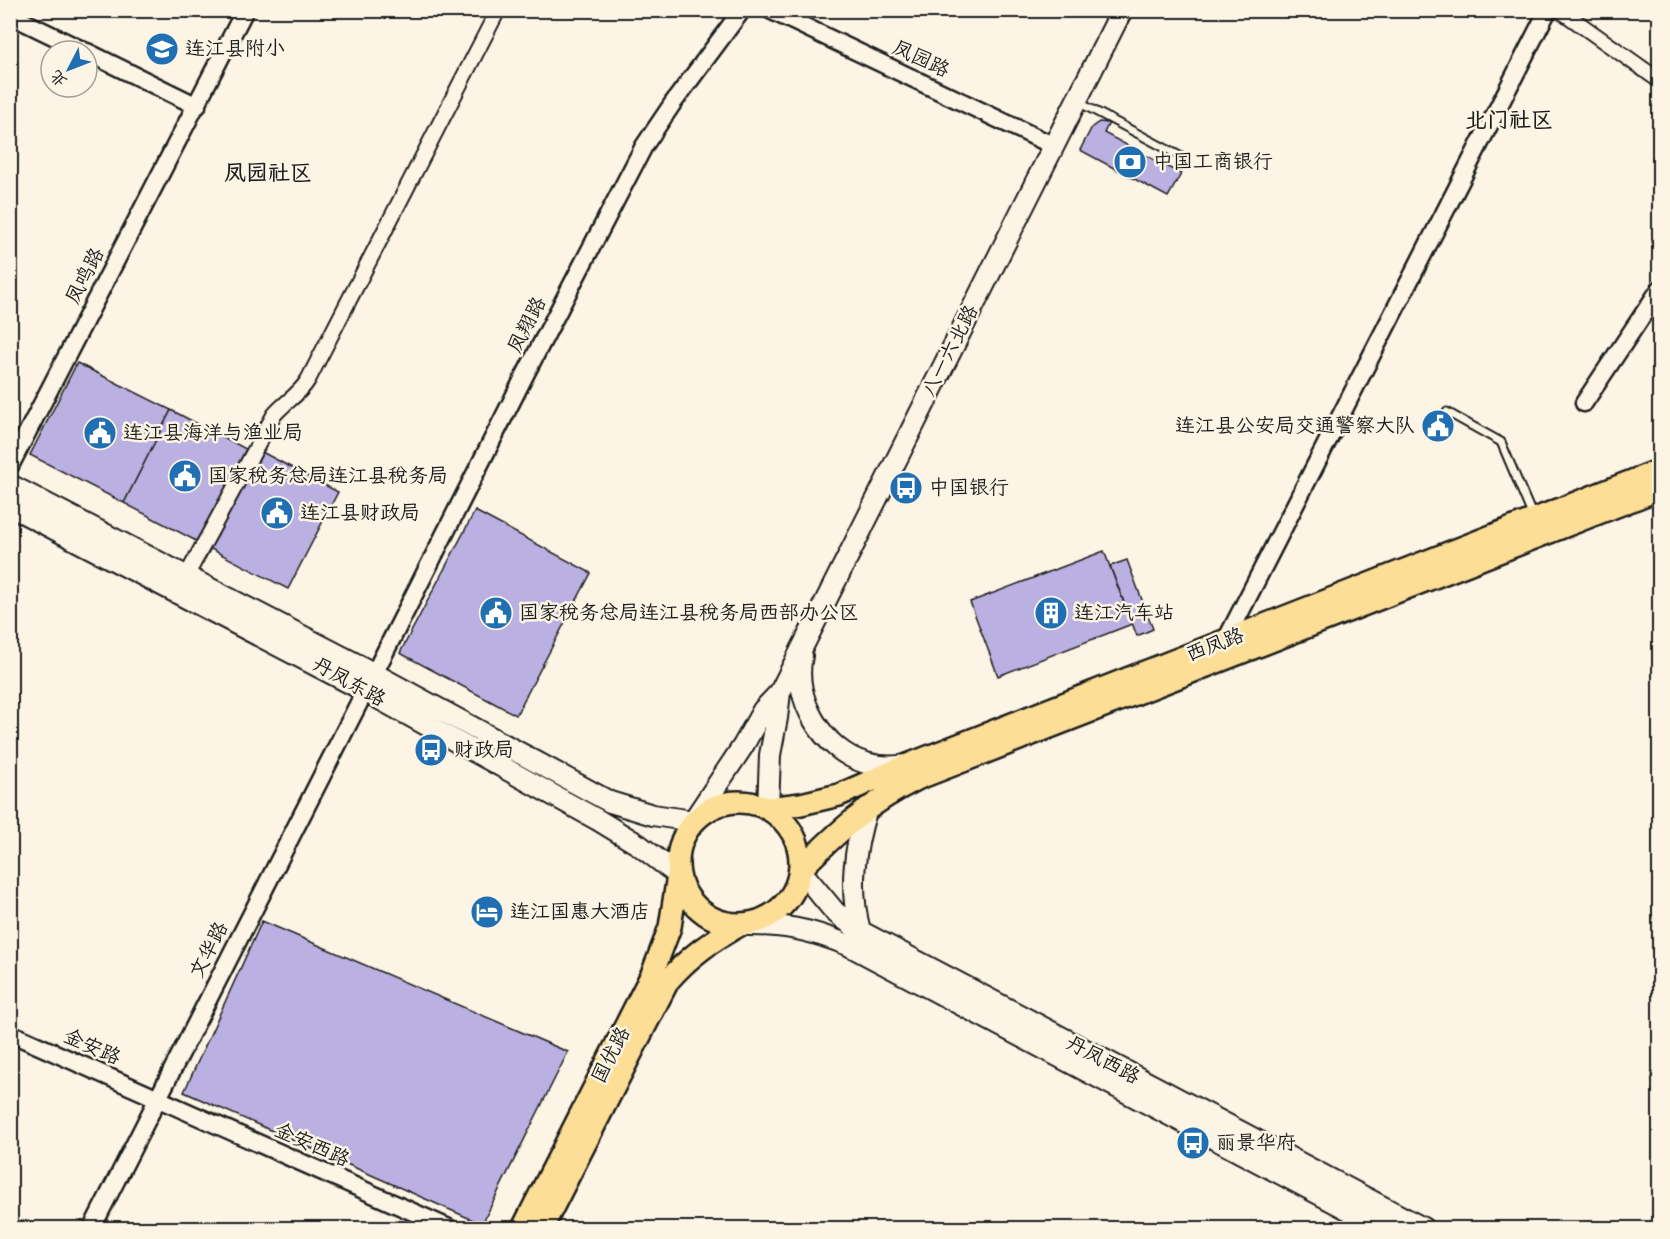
<svg xmlns="http://www.w3.org/2000/svg" width="1670" height="1239" font-family="'Balsamiq Sans','LXGW WenKai TC',sans-serif">
<style>
.building{fill:#bbb0e2;stroke:#1c1c1c;stroke-width:1.5}
.lines{fill:none;stroke-linecap:round;stroke-linejoin:round}
.service-casing{stroke:#1c1c1c;stroke-width:11}
.minor-casing{stroke:#1c1c1c;stroke-width:18}
.tertiary-casing{stroke:#1c1c1c;stroke-width:21}
.secondary-casing{stroke:#1c1c1c;stroke-width:24}
.primary-casing{stroke:#1c1c1c;stroke-width:26}
.service{stroke:#fcf5e5;stroke-width:7}
.minor{stroke:#fcf5e5;stroke-width:14}
.tertiary{stroke:#fcf5e5;stroke-width:16}
.secondary{stroke:#fcf5e5;stroke-width:20}
.primary{stroke:#fcde96;stroke-width:21}
.labels{text-anchor:middle;dominant-baseline:central;stroke-width:5;stroke-linejoin:round;paint-order:stroke}
.poi-label{font-size:20px;fill:#1c1c1c;stroke:#fcf5e5;text-anchor:start}
.street-label{font-size:20px;fill:#1c1c1c;stroke:#fcf5e5}
.quarter-label{font-size:22px;font-weight:bold;fill:#1c1c1c;stroke:#fcf5e5}
</style>
<rect width="100%" height="100%" fill="#fcf5e5"/>
<filter id="ink" filterUnits="userSpaceOnUse"><feTurbulence type="fractalNoise" baseFrequency=".0167" numOctaves="2"/><feDisplacementMap in="SourceGraphic" scale="12" xChannelSelector="R" yChannelSelector="G"/><feConvolveMatrix kernelMatrix="1 2 1 2 8 2 1 2 1" color-interpolation-filters="sRGB"/></filter>
<g filter="url(#ink)">
<!-- building -->
<path class="building" d="M 1099,122 L 1109,123 L 1104,133 L 1181,174 L 1168,197 L 1080,150 L 1092,127 Z
M 77,363 L 171,410 L 124,503 L 30,455 Z
M 171,410 L 246,449 L 198,542 L 124,503 Z
M 260,451 L 338,492 L 288,589 L 209,548 Z
M 475,511 L 591,573 L 516,715 L 400,653 Z
M 1104,551 L 1132,624 L 998,676 L 970,602 Z
M 1127,560 L 1153,629 L 1137,636 L 1110,566 Z
M 262,921 L 568,1052 L 482,1224 L 184,1092 Z"/>
<g class="lines">
<!-- service casing -->
<g class="service-casing">
<path id="service" d="M 1078,102 L 1180,156
M 1447,412 L 1501,442 L 1533,517"/>
</g>
<!-- minor casing -->
<g class="minor-casing">
<path id="minor" d="M 1560,10 L 1660,81
M 182,584 L 274,415 C 285,402 299,395 308,380 L 498,10"/>
</g>
<!-- tertiary casing -->
<g class="tertiary-casing">
<path id="tertiary" d="M 770,10 L 1054,146
M 10,15 L 84,51
M 87,52 L 197,106
M 1584,403 L 1660,289
M 10,466 L 245,10
M 1225,642 L 1548,10
M 374,674 L 525,375 L 644,146 L 673,103 L 742,10
M 10,1033 L 449,1228
M 92,1228 L 365,691"/>
</g>
<!-- secondary casing -->
<g class="secondary-casing">
<path id="secondary" d="M 10,485 L 356,664 L 610,802 L 653,815 L 693,821 L 743,746 L 763,710 L 780,692 L 1122,10
M 10,506 L 365,691 L 598,820 L 639,845 L 678,875
M 802,656 C 792,698 823,751 866,763 C 879,767 894,767 907,765
M 768,808 L 770,755 L 777,718 L 780,692
M 800,870 L 835,912 L 860,931 L 1423,1228
M 740,925 C 782,924 809,929 848,945 L 1383,1228
M 860,931 C 849,889 854,849 867,808"/>
</g>
<!-- primary casing -->
<g class="primary-casing">
<path id="primary" d="M678 863a61 61 0 1 1 122 0a61 61 0 1 1-122 0Z
M 768,808 L 801,804 L 839,795 L 910,764 L 1660,470
M 800,870 C 836,833 870,802 917,779 L 1660,489
M 523,1228 L 653,972 L 670,927 L 678,875
M 542,1228 L 668,981 C 689,956 713,940 740,925"/>
</g>
<!-- service -->
<use href="#service" class="service"/>
<!-- minor -->
<use href="#minor" class="minor"/>
<!-- tertiary -->
<use href="#tertiary" class="tertiary"/>
<!-- secondary -->
<use href="#secondary" class="secondary"/>
<!-- primary -->
<use href="#primary" class="primary"/>
</g>
</g>
<!-- icons -->
<defs>
<g id="school-disc" transform="scale(1.725)"><circle r="9.5" fill="#1f6fb2" stroke="#fcf5e5"/><path d="M0-5L7-2L0 1L-7-2ZM-4 1L0 2.5L4 1V4Q0 6-4 4Z" fill="#fff"/></g>
<g id="bank-disc" transform="scale(1.725)"><circle r="9.5" fill="#1f6fb2" stroke="#fcf5e5"/><path d="M-6-4H6V4H-6ZM0-2.3a2.3 2.3 0 1 0 0 4.6a2.3 2.3 0 1 0 0-4.6Z" fill="#fff"/></g>
<g id="civic-disc" transform="scale(1.725)"><circle r="9.5" fill="#1f6fb2" stroke="#fcf5e5"/><path d="M-.6-6.5H3V-4.5H.6V-3L4-1V1h2V6H-6V1h2V-1L-.6-3ZM-1.2 2.5V6h2.4V2.5Z" fill="#fff"/></g>
<g id="bus-disc" transform="scale(1.725)"><circle r="9.5" fill="#1f6fb2" stroke="#fcf5e5"/><path d="M-5-6H5V4H4V6H2V4H-2V6H-4V4H-5ZM-3.5-4V0h7V-4ZM-3.5 1.2v1.5H-2V1.2ZM2 1.2v1.5H3.5V1.2Z" fill="#fff"/></g>
<g id="building-disc" transform="scale(1.725)"><circle r="9.5" fill="#1f6fb2" stroke="#fcf5e5"/><path d="M-4-6H4V6H1V3H-1V6H-4ZM-2.5-4.3h1.7v1.8h-1.7ZM.8-4.3h1.7v1.8H.8ZM-2.5-1h1.7V.8h-1.7ZM.8-1h1.7V.8H.8Z" fill="#fff"/></g>
<g id="hotel-disc" transform="scale(1.725)"><circle r="9.5" fill="#1f6fb2" stroke="#fcf5e5"/><path d="M-6-4.5h1.5V1H6V5H4.5V3h-9V5H-6ZM-4 0a1.8 1.8 0 1 1 3.6 0ZM.5 0V-2.5h3Q6-2.5 6 0Z" fill="#fff"/></g>
</defs>
<g fill-rule="evenodd">
<use href="#school-disc" x="162" y="49"/>
<use href="#bank-disc" x="1130" y="162"/>
<use href="#civic-disc" x="1438" y="426"/>
<use href="#civic-disc" x="100" y="433"/>
<use href="#civic-disc" x="185" y="476"/>
<use href="#bus-disc" x="906" y="488"/>
<use href="#civic-disc" x="277" y="513"/>
<use href="#civic-disc" x="496" y="613"/>
<use href="#building-disc" x="1051" y="613"/>
<use href="#bus-disc" x="431" y="750"/>
<use href="#hotel-disc" x="487" y="912"/>
<use href="#bus-disc" x="1193" y="1143"/>
</g>
<g class="labels">
<!-- poi labels -->
<g class="poi-label">
<text x="185" y="49">连江县附小</text>
<text x="1153" y="162">中国工商银行</text>
<text x="1415" y="426" text-anchor="end">连江县公安局交通警察大队</text>
<text x="123" y="433">连江县海洋与渔业局</text>
<text x="208" y="476">国家税务总局连江县税务局</text>
<text x="929" y="488">中国银行</text>
<text x="300" y="513">连江县财政局</text>
<text x="519" y="613">国家税务总局连江县税务局西部办公区</text>
<text x="1074" y="613">连江汽车站</text>
<text x="454" y="750">财政局</text>
<text x="510" y="912">连江国惠大酒店</text>
<text x="1216" y="1143">丽景华府</text>
</g>
<!-- street labels -->
<g class="street-label">
<text transform="translate(921 59) rotate(25)">凤园路</text>
<text transform="translate(85 276) rotate(-63)">凤鸣路</text>
<text transform="translate(527 325) rotate(-63)">凤翔路</text>
<text transform="translate(950 351) rotate(-63)">八一六北路</text>
<text transform="translate(1215 645) rotate(-21)">西凤路</text>
<text transform="translate(349 682) rotate(29)">丹凤东路</text>
<text transform="translate(209 950) rotate(-63)">文华路</text>
<text transform="translate(92 1047) rotate(24)">金安路</text>
<text transform="translate(611 1055) rotate(-63)">国优路</text>
<text transform="translate(1103 1060) rotate(28)">丹凤西路</text>
<text transform="translate(312 1145) rotate(24)">金安西路</text>
</g>
<!-- quarter labels -->
<g class="quarter-label">
<text x="1509" y="120">北门社区</text>
<text x="268" y="173">凤园社区</text>
</g>
</g>
<!-- margin -->
<rect width="1670" height="1239" fill="none" stroke="#fcf5e5" stroke-width="36"/>
<rect x="18" y="18" width="1634" height="1203" fill="none" stroke="#1c1c1c" stroke-width="2" filter="url(#ink)"/>
<!-- north arrow -->
<g transform="translate(69 69) rotate(228)"><circle r="28" fill="#fcf5e5" stroke="#a29e95" stroke-width="1.5"/>
<path d="M0-4.5L10 22L0 15L-10 22Z" fill="#1f6fb2"/>
<text y="-9" font-size="16" font-weight="bold" text-anchor="middle" fill="#1c1c1c">北</text>
</g>
</svg>
